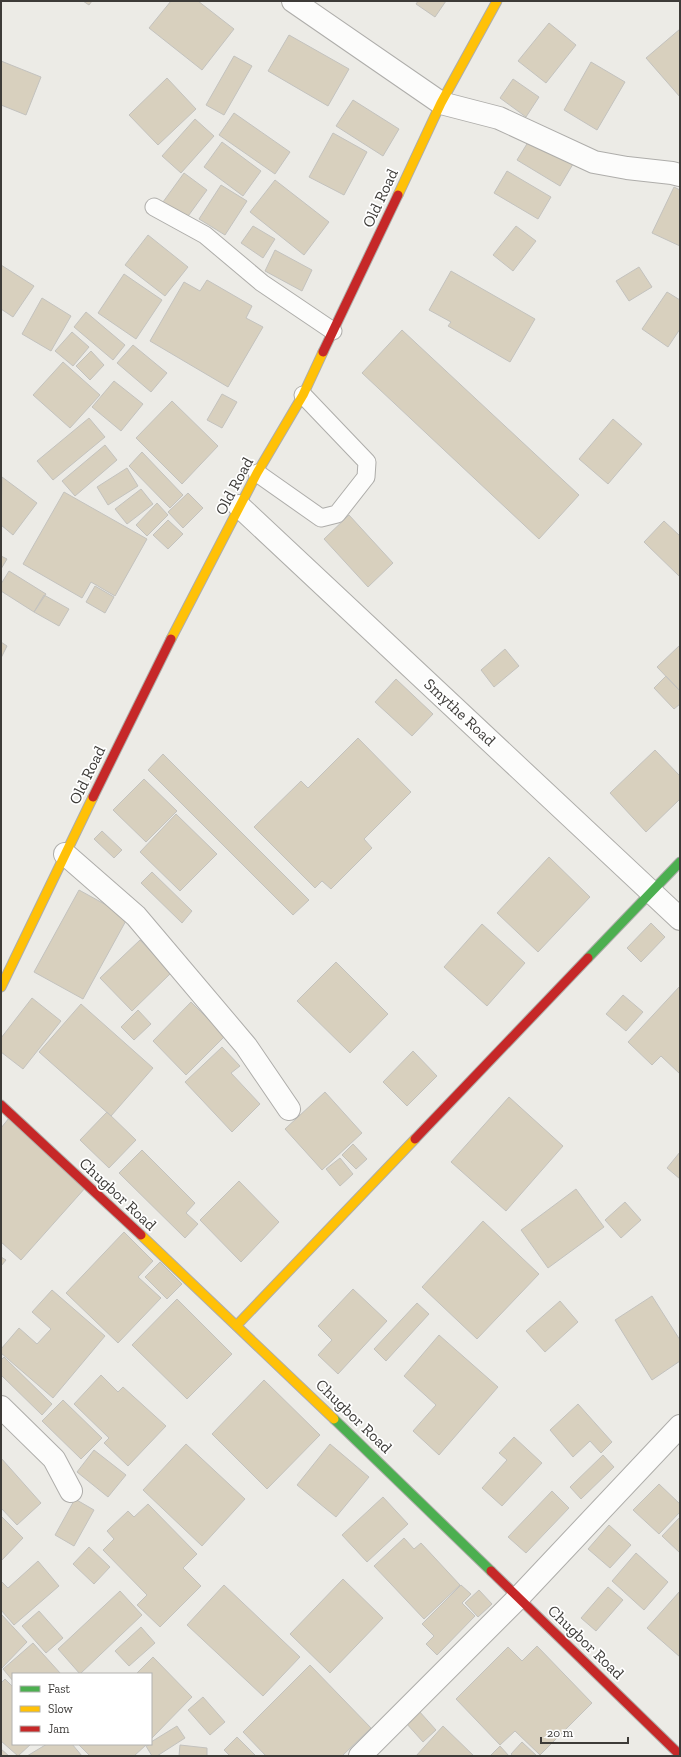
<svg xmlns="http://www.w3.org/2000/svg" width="681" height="1757" font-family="'Zilla Slab',serif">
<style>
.building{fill:#d8d0be;stroke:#c3c2be}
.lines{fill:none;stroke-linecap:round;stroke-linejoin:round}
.lane-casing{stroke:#aeadaa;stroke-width:19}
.street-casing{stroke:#aeadaa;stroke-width:24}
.fast-casing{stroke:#aeadaa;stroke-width:11}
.slow-casing{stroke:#aeadaa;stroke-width:11}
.jam-casing{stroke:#aeadaa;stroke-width:11}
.lane{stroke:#fcfcfb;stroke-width:17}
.street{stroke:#fcfcfb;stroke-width:22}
.fast{stroke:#4caf50;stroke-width:9}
.slow{stroke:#ffc107;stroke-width:9}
.jam{stroke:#c62828;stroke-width:9}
.labels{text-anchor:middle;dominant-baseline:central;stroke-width:3.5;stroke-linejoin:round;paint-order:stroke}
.street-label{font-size:16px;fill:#3d3b38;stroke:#fff}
</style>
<rect width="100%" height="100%" fill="#ecebe6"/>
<!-- building -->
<path class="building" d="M 83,1 L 92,1 L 89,5 Z
M 171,1 L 198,1 L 234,29 L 202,70 L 149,28 Z
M 418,1 L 446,1 L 435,17 L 416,4 Z
M 549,23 L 576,45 L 546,83 L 518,61 Z
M 680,29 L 680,97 L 646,58 Z
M 289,35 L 349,69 L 328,106 L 268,71 Z
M 234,56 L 252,66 L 224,115 L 206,105 Z
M 1,61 L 41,77 L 26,115 L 1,105 Z
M 591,62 L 625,82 L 597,130 L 564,110 Z
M 167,78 L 196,109 L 158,145 L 129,115 Z
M 513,79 L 539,97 L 526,117 L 500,98 Z
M 353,100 L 399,129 L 383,156 L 336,126 Z
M 234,113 L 290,152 L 275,174 L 219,135 Z
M 195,119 L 214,136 L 181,173 L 162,156 Z
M 333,133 L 367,152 L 344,195 L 309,177 Z
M 530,139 L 573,164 L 560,186 L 517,160 Z
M 222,142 L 261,171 L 243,196 L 204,167 Z
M 507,171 L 551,197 L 538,219 L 494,193 Z
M 184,173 L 207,190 L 186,219 L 163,202 Z
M 275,180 L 329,222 L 304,255 L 250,212 Z
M 221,185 L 247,201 L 225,235 L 199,219 Z
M 674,187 L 680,190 L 680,246 L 652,233 Z
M 253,226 L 275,239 L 263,258 L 241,243 Z
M 516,226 L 536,241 L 513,271 L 493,255 Z
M 148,235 L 188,267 L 165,296 L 125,265 Z
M 275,250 L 312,270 L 302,291 L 265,271 Z
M 1,265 L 34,286 L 13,317 L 1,309 Z
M 639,267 L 652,287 L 629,301 L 616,281 Z
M 451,271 L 535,319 L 510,362 L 448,326 L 451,322 L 429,310 Z
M 124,274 L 162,300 L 136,339 L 98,313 Z
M 207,280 L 252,306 L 246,318 L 263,327 L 228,387 L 150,341 L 184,282 L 200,291 Z
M 667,292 L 680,300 L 680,329 L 668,347 L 642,329 Z
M 42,298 L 71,316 L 51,351 L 22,334 Z
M 86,312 L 125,345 L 113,360 L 74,327 Z
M 402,330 L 579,495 L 539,539 L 362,373 Z
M 72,332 L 89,347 L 73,366 L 55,351 Z
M 133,345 L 167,373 L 151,392 L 117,363 Z
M 91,351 L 104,365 L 90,380 L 76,366 Z
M 63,362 L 100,395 L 70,428 L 33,395 Z
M 114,381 L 143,404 L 121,431 L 92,407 Z
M 222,394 L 237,402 L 222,428 L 207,420 Z
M 172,401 L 218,446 L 182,484 L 136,438 Z
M 89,418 L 105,437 L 53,480 L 37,461 Z
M 613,419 L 642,444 L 608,484 L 579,459 Z
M 105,445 L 117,460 L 75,496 L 62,481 Z
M 142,452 L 183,495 L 170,508 L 129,466 Z
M 127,468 L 138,486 L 108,505 L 97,487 Z
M 2,477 L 37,503 L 13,535 L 1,525 Z
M 141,489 L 153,504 L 127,524 L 115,509 Z
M 64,492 L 147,539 L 115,596 L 91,582 L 82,598 L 23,564 Z
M 188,493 L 203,508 L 183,528 L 168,512 Z
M 157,503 L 168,515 L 147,536 L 136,525 Z
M 349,515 L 393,563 L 368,587 L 324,539 Z
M 168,520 L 183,534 L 168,549 L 153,535 Z
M 664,521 L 680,536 L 680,577 L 644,542 Z
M 1,556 L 7,559 L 1,569 Z
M 9,571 L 46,594 L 34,612 L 1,591 L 1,584 Z
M 95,586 L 114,597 L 105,613 L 86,602 Z
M 44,595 L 69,609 L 59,626 L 34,612 Z
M 1,642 L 7,646 L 1,658 Z
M 680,645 L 680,691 L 657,667 Z
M 505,649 L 519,666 L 494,687 L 481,670 Z
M 666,676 L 680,691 L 680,704 L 674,709 L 654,688 Z
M 396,679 L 433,714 L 412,736 L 375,702 Z
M 358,738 L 411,792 L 364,839 L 372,848 L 331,889 L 322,881 L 315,888 L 254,827 L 301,781 L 308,788 Z
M 655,750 L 680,776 L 680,799 L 646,832 L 610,793 Z
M 163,754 L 309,900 L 293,915 L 148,770 Z
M 144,779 L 177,811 L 146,842 L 113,810 Z
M 176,814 L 217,854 L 180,891 L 140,852 Z
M 102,831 L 122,850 L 114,858 L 94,839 Z
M 549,857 L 590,897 L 538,952 L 497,913 Z
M 152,872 L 192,911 L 182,923 L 141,883 Z
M 79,890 L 128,917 L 83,999 L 34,972 Z
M 651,923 L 665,937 L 641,962 L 627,948 Z
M 482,924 L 525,963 L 487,1006 L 444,967 Z
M 140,940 L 171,973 L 132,1011 L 100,978 Z
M 336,962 L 388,1014 L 350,1053 L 297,1001 Z
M 680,986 L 680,1074 L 661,1056 L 652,1065 L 628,1042 Z
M 623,995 L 643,1012 L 626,1031 L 606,1014 Z
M 32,998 L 61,1021 L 23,1069 L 1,1052 L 1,1038 Z
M 191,1002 L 225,1036 L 186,1075 L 153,1041 Z
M 81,1004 L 153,1068 L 111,1116 L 39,1052 Z
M 138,1010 L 151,1024 L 134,1040 L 121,1027 Z
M 222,1047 L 240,1066 L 231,1073 L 260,1104 L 232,1132 L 185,1082 Z
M 413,1051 L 437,1076 L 407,1106 L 383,1082 Z
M 325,1092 L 362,1133 L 322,1170 L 285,1129 Z
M 509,1097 L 563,1146 L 506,1211 L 451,1162 Z
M 107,1112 L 136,1140 L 109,1168 L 80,1140 Z
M 9,1118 L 86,1187 L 21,1260 L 1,1242 L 1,1128 Z
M 353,1144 L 367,1159 L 356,1169 L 342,1155 Z
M 142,1150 L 195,1203 L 186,1213 L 198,1224 L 185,1238 L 119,1173 Z
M 680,1152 L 680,1179 L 667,1168 Z
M 340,1158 L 353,1174 L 340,1186 L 326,1169 Z
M 239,1181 L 279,1222 L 241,1262 L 200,1220 Z
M 576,1189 L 604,1227 L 548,1268 L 521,1230 Z
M 625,1202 L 641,1220 L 621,1238 L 605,1220 Z
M 483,1221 L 539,1274 L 477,1339 L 422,1287 Z
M 124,1232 L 153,1261 L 138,1277 L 161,1298 L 118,1343 L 66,1293 Z
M 1,1257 L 6,1260 L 1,1266 Z
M 160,1262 L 182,1284 L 167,1299 L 145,1277 Z
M 353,1289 L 387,1321 L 338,1374 L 318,1355 L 332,1340 L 318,1326 Z
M 52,1290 L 105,1336 L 53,1398 L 1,1353 L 1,1349 L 19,1328 L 37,1344 L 51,1329 L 32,1312 Z
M 652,1296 L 680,1340 L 680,1361 L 652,1380 L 615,1320 Z
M 177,1299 L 232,1354 L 187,1399 L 132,1345 Z
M 560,1301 L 578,1322 L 545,1352 L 526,1331 Z
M 417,1303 L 429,1314 L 386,1361 L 374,1349 Z
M 439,1335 L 498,1387 L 439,1455 L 413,1431 L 436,1405 L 404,1376 Z
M 4,1357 L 52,1404 L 42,1415 L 1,1375 L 1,1360 Z
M 101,1375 L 118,1392 L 123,1387 L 166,1426 L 128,1466 L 104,1443 L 109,1438 L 74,1404 Z
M 264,1380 L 320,1435 L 267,1489 L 212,1434 Z
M 63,1400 L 102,1438 L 81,1459 L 42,1421 Z
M 578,1404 L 612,1442 L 601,1453 L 590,1441 L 573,1457 L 550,1430 Z
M 514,1437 L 542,1463 L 502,1506 L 482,1488 L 507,1460 L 499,1453 Z
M 186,1444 L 245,1499 L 202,1546 L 143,1490 Z
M 330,1444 L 369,1477 L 336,1517 L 297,1485 Z
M 94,1450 L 126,1475 L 108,1497 L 77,1472 Z
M 603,1455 L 614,1467 L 581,1499 L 570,1487 Z
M 1,1458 L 41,1503 L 17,1525 L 1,1508 Z
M 659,1484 L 680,1504 L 680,1512 L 659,1534 L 633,1510 Z
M 552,1491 L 569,1508 L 526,1553 L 508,1537 Z
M 383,1497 L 408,1524 L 367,1562 L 342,1535 Z
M 75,1499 L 94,1510 L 74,1546 L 55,1535 Z
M 148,1504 L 197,1554 L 183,1568 L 201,1586 L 160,1627 L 137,1605 L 147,1595 L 103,1550 L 114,1539 L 107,1531 L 128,1511 L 134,1517 Z
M 1,1516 L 23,1538 L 1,1561 Z
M 680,1517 L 680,1553 L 662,1536 Z
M 609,1525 L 631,1545 L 610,1568 L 588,1549 Z
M 404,1538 L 414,1549 L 421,1543 L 460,1585 L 424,1619 L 374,1566 Z
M 89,1547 L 110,1567 L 94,1584 L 73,1564 Z
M 636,1553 L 668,1582 L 644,1610 L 612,1581 Z
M 38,1561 L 59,1586 L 14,1625 L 1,1610 L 1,1581 L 8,1588 Z
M 343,1579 L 383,1618 L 330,1673 L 290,1634 Z
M 224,1585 L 300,1657 L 263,1696 L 187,1625 Z
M 461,1585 L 471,1594 L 462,1603 L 475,1616 L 437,1655 L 426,1644 L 434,1636 L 422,1624 Z
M 608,1587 L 623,1600 L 596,1631 L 581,1618 Z
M 479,1590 L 492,1604 L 478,1617 L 465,1603 Z
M 120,1591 L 142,1615 L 80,1674 L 58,1649 Z
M 680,1591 L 680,1657 L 647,1628 Z
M 39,1611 L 63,1638 L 46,1653 L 22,1626 Z
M 1,1614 L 27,1642 L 1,1669 Z
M 141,1627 L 155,1643 L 129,1666 L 115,1651 Z
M 33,1643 L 61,1674 L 13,1674 L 13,1681 L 3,1669 Z
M 537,1646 L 592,1703 L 540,1755 L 515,1731 L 500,1745 L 456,1699 L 508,1647 L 522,1661 Z
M 153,1657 L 192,1697 L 151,1739 L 151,1674 L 136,1674 Z
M 310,1665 L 371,1728 L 342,1756 L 266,1756 L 243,1732 Z
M 5,1679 L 13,1687 L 13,1744 L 31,1744 L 18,1756 L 1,1741 L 1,1683 Z
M 203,1697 L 225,1722 L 210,1735 L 188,1710 Z
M 419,1711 L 436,1730 L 423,1742 L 406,1723 Z
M 177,1726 L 185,1738 L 157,1756 L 152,1756 L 146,1746 L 151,1744 L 151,1742 Z
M 443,1726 L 474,1756 L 416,1756 Z
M 237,1737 L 256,1756 L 230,1756 L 224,1750 Z
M 522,1742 L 537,1756 L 513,1756 L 511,1754 Z
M 47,1744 L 72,1744 L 82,1756 L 27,1756 Z
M 78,1744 L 145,1744 L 146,1745 L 134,1756 L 90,1756 Z
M 180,1745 L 207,1748 L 207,1756 L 179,1756 Z
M 500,1746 L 509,1756 L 490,1756 Z
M 1,1749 L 9,1756 L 1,1756 Z"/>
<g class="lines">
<!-- lane casing -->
<g class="lane-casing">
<path id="lane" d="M 154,207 L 205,235 L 262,283 L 333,331
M 257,473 L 321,518 L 337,514 L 366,477 L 367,462 L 303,395"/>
</g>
<!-- street casing -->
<g class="street-casing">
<path id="street" d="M 293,1 L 441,103 L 499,118 L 594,162 L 627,168 L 672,173 L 680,175
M 239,506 L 680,919
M 65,854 L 136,916 L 246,1046 L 289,1109
M 1,1407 L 54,1459 L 71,1491
M 360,1756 L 519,1597 L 680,1426"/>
</g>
<!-- fast casing -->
<g class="fast-casing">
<path id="fast" d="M 588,958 L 680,862
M 334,1419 L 491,1571"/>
</g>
<!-- slow casing -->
<g class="slow-casing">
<path id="slow" d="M 398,195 L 441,103 L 497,1
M 171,639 L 257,473 L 303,395 L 323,352
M 1,987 L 93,797
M 141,1235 L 334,1419
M 237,1325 L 415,1139"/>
</g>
<!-- jam casing -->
<g class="jam-casing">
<path id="jam" d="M 323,352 L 398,195
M 93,797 L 171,639
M 1,1105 L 141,1235
M 415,1139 L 588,958
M 491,1571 L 680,1755"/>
</g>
<!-- lane -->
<use href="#lane" class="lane"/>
<!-- street -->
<use href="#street" class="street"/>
<!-- fast -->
<use href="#fast" class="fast"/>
<!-- slow -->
<use href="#slow" class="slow"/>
<!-- jam -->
<use href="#jam" class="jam"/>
</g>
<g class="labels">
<!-- street labels -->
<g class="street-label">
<text transform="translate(380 198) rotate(-65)">Old Road</text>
<text transform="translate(234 486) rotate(-62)">Old Road</text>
<text transform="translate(460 712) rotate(43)">Smythe Road</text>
<text transform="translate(87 775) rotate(-64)">Old Road</text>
<text transform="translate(118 1194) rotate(43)">Chugbor Road</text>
<text transform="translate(354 1416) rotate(44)">Chugbor Road</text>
<text transform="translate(586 1642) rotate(44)">Chugbor Road</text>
</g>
</g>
<!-- border -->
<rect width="681" height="1757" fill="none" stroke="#3d3b38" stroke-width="4"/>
<!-- legend -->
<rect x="12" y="1673" width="140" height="72" fill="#ffffff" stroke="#b1b1af"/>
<rect x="20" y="1686" width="20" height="6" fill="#4caf50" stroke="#b1b1af"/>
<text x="48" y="1693" font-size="12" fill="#3d3b38">Fast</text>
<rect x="20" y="1706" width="20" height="6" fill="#ffc107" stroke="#b1b1af"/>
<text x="48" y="1713" font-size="12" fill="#3d3b38">Slow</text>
<rect x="20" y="1726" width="20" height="6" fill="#c62828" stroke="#b1b1af"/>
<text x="48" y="1733" font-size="12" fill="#3d3b38">Jam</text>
<!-- scale -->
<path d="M541 1737v6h87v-6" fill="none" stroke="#3d3b38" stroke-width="2"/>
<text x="547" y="1737" font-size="12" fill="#3d3b38" stroke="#ffffff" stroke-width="3" paint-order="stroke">20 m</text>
</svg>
